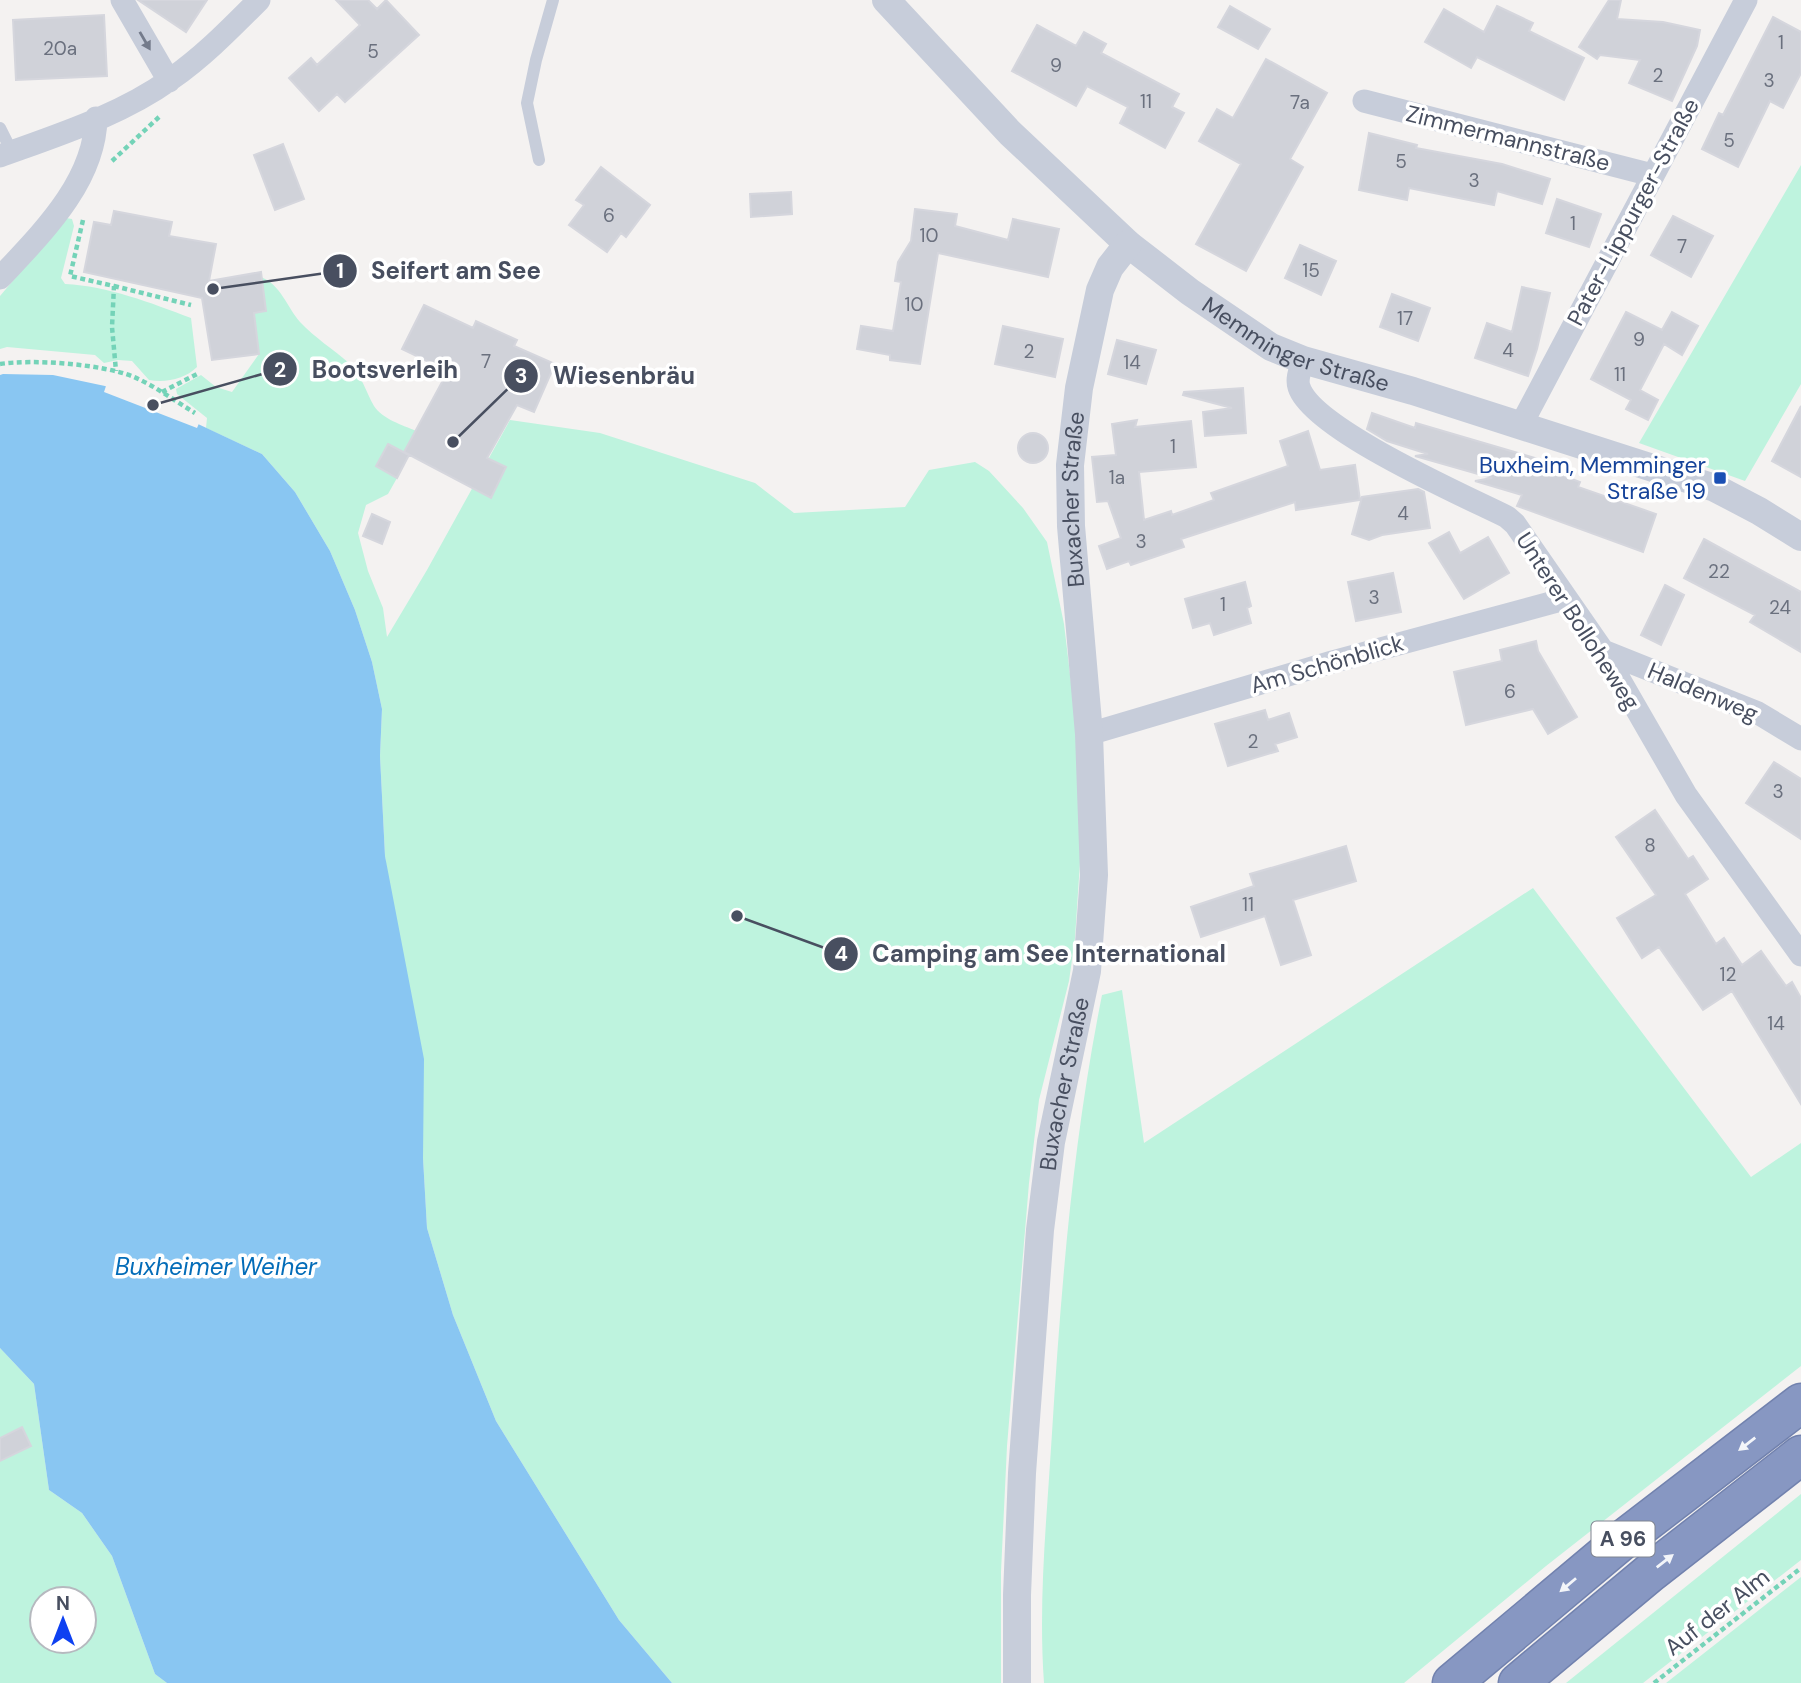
<svg xmlns="http://www.w3.org/2000/svg" width="1801" height="1683" font-family="'DM Sans',sans-serif">
<style>
.green{fill:#bef3de;fill-rule:evenodd}
.water{fill:#89c6f2}
.pier{fill:#f4f2f1}
.building{fill:#d0d2d9;stroke:#d5d6dd;stroke-width:2}
.lines{fill:none;stroke-linecap:round;stroke-linejoin:round}
.motorway-casing{stroke:#7282ae;stroke-width:41}
.path{stroke:#74d3b8;stroke-width:4.5;stroke-dasharray:5 3.5;stroke-linecap:butt}
.service{stroke:#c7cdda;stroke-width:12}
.minor{stroke:#c7cdda;stroke-width:23}
.tertiary{stroke:#c7cdda;stroke-width:28}
.motorway{stroke:#8797c2;stroke-width:38}
.oneway{fill:#747b8b}
.oneway2{fill:#f3f5f9}
.transit-dot{fill:#1a4fb4;stroke:#fff;stroke-width:2.5}
.labels{text-anchor:middle;dominant-baseline:central;stroke-width:7;stroke-linejoin:round;paint-order:stroke}
.number-label{font-size:19px;fill:#6a707e}
.shield{fill:#fff;stroke:#7f8490;stroke-width:2}
.shield-label{font-size:21px;font-weight:bold;fill:#484f60}
.street-label{font-size:23px;fill:#484f60;stroke:#fff}
.transit-label{font-size:23px;fill:#164399;stroke:#fff;text-anchor:end}
.water-label{font-size:24px;font-style:italic;fill:#036cb8;stroke:#fff}
.leader{fill:none;stroke:#484f60;stroke-width:2.5}
.callout-dot{fill:#484f60;stroke:#fff;stroke-width:2.5}
.mark-label{font-size:21px;text-anchor:middle;font-weight:bold;fill:#fff}
.callout-label{font-size:24px;text-anchor:middle;font-weight:bold;fill:#484f60;stroke:#fff;stroke-width:7;stroke-linejoin:round;paint-order:stroke}
</style>
<rect width="100%" height="100%" fill="#f4f2f1"/>
<!-- green -->
<path class="green" d="M 1801,165 L 1801,384 L 1745,481 L 1639,443 Z
M 66,218 L 72,219 L 74,226 L 61,278 L 65,284 C 108,286 151,303 191,318 L 197,367 C 185,379 166,383 149,380 L 132,361 L 118,360 L 104,363 L 95,355 L 7,347 L 0,349 L 0,296 Z
M 261,277 C 281,285 287,307 300,322 C 315,338 333,349 350,364 C 362,376 366,392 374,406 C 382,419 403,425 416,431 L 404,453 L 397,478 L 388,494 L 366,505 L 358,533 L 368,571 L 383,608 L 387,637 L 427,570 L 510,420 L 600,433 L 755,483 L 794,513 L 905,507 L 929,470 L 975,462 L 989,471 L 1023,508 L 1047,542 L 1064,624 L 1075,716 L 1081,847 L 1075,938 L 1069,981 L 1039,1100 L 1029,1183 L 1007,1446 L 1001,1572 L 1001,1683 L 672,1683 L 619,1620 L 496,1421 L 453,1315 L 427,1228 L 423,1158 L 385,856 L 380,756 L 382,709 L 372,662 L 355,610 L 330,551 L 295,492 L 262,454 L 206,428 L 207,418 L 177,394 L 176,389 L 201,375 L 216,387 L 232,392 L 259,354 L 254,313 Z
M 1533,888 L 1751,1177 L 1801,1143 L 1801,1366 L 1546,1566 L 1404,1683 L 1044,1683 C 1038,1600 1047,1516 1052,1433 C 1061,1287 1073,1140 1102,995 L 1122,990 L 1144,1143 Z
M 0,1348 L 34,1384 L 49,1490 L 82,1513 L 112,1556 L 155,1674 L 167,1683 L 0,1683 ZM 42,1599 L 84,1599 L 84,1641 L 42,1641 Z
M 1801,1494 L 1801,1560 L 1643,1683 L 1566,1683 Z
M 1801,1577 L 1801,1683 L 1666,1683 Z"/>
<!-- water -->
<path class="water" d="M 3,374 L 53,375 L 105,386 L 198,424 L 262,454 L 295,492 L 330,551 L 355,610 L 372,662 L 382,709 L 380,756 L 385,856 L 424,1059 L 423,1158 L 427,1228 L 453,1315 L 496,1421 L 619,1620 L 672,1683 L 167,1683 L 155,1674 L 112,1556 L 82,1513 L 49,1490 L 34,1384 L 0,1348 L 0,375 Z"/>
<!-- pier -->
<path class="pier" d="M 107,383 L 200,421 L 197,428 L 104,392 Z"/>
<!-- building -->
<path class="building" d="M 138,0 L 207,0 L 186,32 Z
M 336,0 L 368,0 L 377,9 L 386,0 L 419,35 L 345,102 L 337,94 L 319,111 L 289,78 L 311,58 L 317,65 L 360,25 Z
M 1609,0 L 1621,0 L 1617,19 L 1663,22 L 1700,30 L 1697,46 L 1672,101 L 1629,83 L 1640,60 L 1600,55 L 1597,59 L 1579,47 Z
M 1230,6 L 1270,29 L 1258,49 L 1218,27 Z
M 1497,6 L 1533,23 L 1529,31 L 1584,58 L 1564,100 L 1477,57 L 1471,68 L 1425,42 L 1444,9 L 1484,32 Z
M 104,15 L 107,76 L 16,80 L 13,20 Z
M 1773,17 L 1801,32 L 1801,73 L 1783,108 L 1770,101 L 1738,167 L 1702,149 L 1719,113 L 1723,115 Z
M 1037,25 L 1076,46 L 1084,32 L 1106,44 L 1101,53 L 1179,94 L 1172,107 L 1184,113 L 1165,148 L 1120,123 L 1128,107 L 1087,86 L 1076,106 L 1012,71 Z
M 1266,59 L 1327,93 L 1290,159 L 1303,167 L 1246,271 L 1196,244 L 1241,164 L 1199,141 L 1217,109 L 1233,118 Z
M 1369,133 L 1417,145 L 1416,148 L 1502,164 L 1550,179 L 1542,204 L 1497,191 L 1494,205 L 1409,188 L 1407,200 L 1359,190 Z
M 283,144 L 304,199 L 275,210 L 254,155 Z
M 601,167 L 650,205 L 626,237 L 621,233 L 607,252 L 569,225 L 584,205 L 576,200 Z
M 791,192 L 792,214 L 751,217 L 750,194 Z
M 1557,199 L 1601,214 L 1589,247 L 1546,233 Z
M 915,209 L 957,214 L 955,226 L 1008,240 L 1013,219 L 1059,229 L 1048,277 L 938,253 L 920,364 L 890,360 L 890,355 L 857,349 L 861,326 L 893,331 L 901,282 L 895,281 L 898,262 L 911,241 Z
M 114,211 L 172,222 L 169,236 L 216,244 L 209,281 L 261,272 L 266,311 L 254,313 L 259,354 L 212,360 L 202,298 L 84,272 L 94,222 L 111,225 Z
M 1673,216 L 1713,236 L 1691,277 L 1651,255 Z
M 1300,245 L 1336,261 L 1321,295 L 1285,278 Z
M 1522,287 L 1550,293 L 1537,349 L 1528,376 L 1475,358 L 1487,323 L 1512,332 Z
M 1392,294 L 1430,308 L 1418,341 L 1380,327 Z
M 424,305 L 473,328 L 476,321 L 517,340 L 514,346 L 555,364 L 534,412 L 517,405 L 487,458 L 506,467 L 491,498 L 404,452 L 448,371 L 402,349 Z
M 1626,312 L 1662,330 L 1672,312 L 1698,326 L 1682,355 L 1664,344 L 1640,390 L 1658,400 L 1648,420 L 1626,409 L 1631,400 L 1591,379 Z
M 1003,326 L 1063,339 L 1055,377 L 995,364 Z
M 1117,340 L 1156,350 L 1146,384 L 1108,374 Z
M 1243,388 L 1246,433 L 1205,436 L 1203,412 L 1232,408 L 1183,395 L 1184,392 Z
M 1801,406 L 1801,477 L 1772,461 Z
M 1372,413 L 1415,428 L 1416,423 L 1545,461 L 1543,468 L 1580,482 L 1578,487 L 1656,514 L 1643,552 L 1517,506 L 1522,495 L 1475,481 L 1492,478 L 1415,456 L 1428,454 L 1387,441 L 1367,429 Z
M 1137,420 L 1135,427 L 1191,421 L 1196,467 L 1139,472 L 1144,520 L 1171,511 L 1172,515 L 1214,500 L 1211,493 L 1288,466 L 1280,441 L 1308,431 L 1320,470 L 1355,465 L 1360,500 L 1296,510 L 1295,502 L 1181,539 L 1184,547 L 1131,565 L 1129,561 L 1107,569 L 1099,546 L 1121,538 L 1108,501 L 1097,502 L 1092,457 L 1116,455 L 1112,424 Z
M1018 448a15 15 0 1 1 30 0a15 15 0 1 1-30 0Z
M 388,444 L 409,455 L 397,478 L 376,466 Z
M 1418,489 L 1424,492 L 1430,528 L 1382,535 L 1369,540 L 1352,534 L 1362,497 Z
M 372,514 L 390,522 L 382,544 L 363,536 Z
M 1449,532 L 1460,553 L 1488,537 L 1509,573 L 1464,599 L 1429,543 Z
M 1704,539 L 1801,592 L 1801,652 L 1750,622 L 1755,615 L 1684,578 Z
M 1393,573 L 1401,612 L 1356,621 L 1348,582 Z
M 1245,582 L 1251,606 L 1247,608 L 1251,623 L 1214,635 L 1210,623 L 1193,628 L 1185,599 Z
M 1665,585 L 1684,595 L 1661,645 L 1641,635 Z
M 1536,641 L 1538,651 L 1577,717 L 1548,734 L 1533,709 L 1466,725 L 1454,672 L 1502,661 L 1500,650 Z
M 1265,710 L 1268,720 L 1289,713 L 1297,737 L 1275,744 L 1278,751 L 1228,766 L 1215,724 Z
M 1774,762 L 1801,779 L 1801,839 L 1746,803 Z
M 1655,810 L 1688,859 L 1693,856 L 1708,879 L 1685,894 L 1716,944 L 1724,938 L 1742,965 L 1761,951 L 1786,986 L 1792,982 L 1801,998 L 1801,1104 L 1732,991 L 1703,1010 L 1659,947 L 1642,958 L 1617,918 L 1656,895 L 1616,837 Z
M 1346,846 L 1356,881 L 1293,900 L 1311,955 L 1281,965 L 1265,916 L 1201,937 L 1191,907 L 1254,886 L 1250,874 Z
M 22,1427 L 31,1446 L 0,1461 L 0,1438 Z"/>
<g class="lines">
<!-- motorway casing -->
<g class="motorway-casing">
<path id="motorway" d="M 1452,1683 L 1620,1542 L 1801,1403
M 1518,1683 L 1651,1572 L 1801,1455"/>
</g>
<!-- path -->
<path class="path" d="M 112,161 L 159,117
M 83,220 L 70,276 L 114,286 L 112,327 L 116,371
M 114,286 L 191,305
M 0,364 C 33,359 103,364 134,377 C 155,386 175,401 195,413
M 162,392 L 197,374
M 1654,1683 L 1801,1568"/>
<!-- service -->
<path class="service" d="M 0,128 L 12,152
M 539,160 L 527,103 L 536,60 L 553,0"/>
<!-- minor -->
<path class="minor" d="M 122,0 L 169,81
M 1364,101 L 1652,175
M 0,156 C 58,135 121,115 171,79 C 204,56 231,28 259,0
M 0,278 C 41,234 95,182 96,118
M 1303,360 C 1301,368 1296,378 1299,387 C 1312,429 1465,496 1507,517 L 1515,524 L 1603,651 L 1686,795 L 1801,955
M 1521,425 L 1746,0
M 1603,651 L 1758,713 L 1801,739
M 1089,734 L 1332,662 L 1565,599"/>
<!-- tertiary -->
<g class="tertiary">
<path id="s1" d="M 886,0 L 1010,133 L 1128,244 L 1190,292 L 1271,347 L 1303,360 L 1413,391 L 1715,488 L 1759,511 L 1801,537"/>
<path id="s2" d="M 1017,1683 L 1017,1595 L 1022,1473 L 1040,1230 L 1051,1142 L 1087,971 L 1094,875 L 1089,734 L 1071,526 L 1070,465 L 1079,388 L 1100,290 L 1110,267 L 1128,244"/>
</g>
<!-- motorway -->
<use href="#motorway" class="motorway"/>
</g>
<!-- one-way arrows -->
<defs><path id="oneway-solid" d="M-6-.8H1V-3.2L6.5 0L1 3.2V.8H-6Z" transform="scale(1.75)"/></defs>
<use class="oneway" href="#oneway-solid" transform="translate(145 41) rotate(60)"/>
<g class="oneway2">
<use href="#oneway-solid" transform="translate(1747 1444) rotate(142)"/>
<use href="#oneway-solid" transform="translate(1665 1561) rotate(-38)"/>
<use href="#oneway-solid" transform="translate(1568 1585) rotate(140)"/>
</g>
<!-- markers -->
<rect class="transit-dot" x="1713" y="471" width="14" height="14" rx="3.5"/>
<g class="labels">
<!-- number labels -->
<g class="number-label">
<text x="1781" y="42">1</text>
<text x="60" y="48">20a</text>
<text x="373" y="51">5</text>
<text x="1056" y="65">9</text>
<text x="1658" y="75">2</text>
<text x="1769" y="80">3</text>
<text x="1146" y="101">11</text>
<text x="1300" y="102">7a</text>
<text x="1729" y="140">5</text>
<text x="1401" y="161">5</text>
<text x="1474" y="180">3</text>
<text x="609" y="215">6</text>
<text x="1573" y="223">1</text>
<text x="929" y="235">10</text>
<text x="1682" y="246">7</text>
<text x="1311" y="270">15</text>
<text x="914" y="304">10</text>
<text x="1405" y="318">17</text>
<text x="1639" y="339">9</text>
<text x="1508" y="350">4</text>
<text x="1029" y="351">2</text>
<text x="486" y="361">7</text>
<text x="1132" y="362">14</text>
<text x="1620" y="374">11</text>
<text x="1173" y="446">1</text>
<text x="1117" y="477">1a</text>
<text x="1403" y="513">4</text>
<text x="1141" y="541">3</text>
<text x="1719" y="571">22</text>
<text x="1374" y="597">3</text>
<text x="1223" y="604">1</text>
<text x="1780" y="607">24</text>
<text x="1510" y="691">6</text>
<text x="1253" y="741">2</text>
<text x="1778" y="791">3</text>
<text x="1650" y="845">8</text>
<text x="1248" y="904">11</text>
<text x="1728" y="974">12</text>
<text x="1776" y="1023">14</text>
</g>
<!-- shield labels -->
<rect class="shield" x="1591.5" y="1521.5" width="63" height="35" rx="5"/>
<g class="shield-label">
<text x="1623" y="1539">A 96</text>
</g>
<!-- street labels -->
<g class="street-label">
<text transform="translate(1508 138) rotate(14)">Zimmermannstraße</text>
<text transform="translate(1633 212) rotate(-62)">Pater-Lippurger-Straße</text>
<text stroke="none"><textPath href="#s1" startOffset="542">Memminger Straße</textPath></text>
<text stroke="none"><textPath href="#s2" startOffset="1190">Buxacher Straße</textPath></text>
<text transform="translate(1578 621) rotate(57)">Unterer Bolloheweg</text>
<text transform="translate(1327 664) rotate(-16)">Am Schönblick</text>
<text transform="translate(1703 692) rotate(23)">Haldenweg</text>
<text stroke="none"><textPath href="#s2" startOffset="602">Buxacher Straße</textPath></text>
<text transform="translate(1717 1612) rotate(-38)">Auf der Alm</text>
</g>
<!-- transit labels -->
<g class="transit-label">
<text x="1706" y="465">Buxheim, Memminger<tspan x="1706" dy="26">Straße 19</tspan></text>
</g>
<!-- water labels -->
<g class="water-label">
<text x="216" y="1266">Buxheimer Weiher</text>
</g>
</g>
<!-- callouts -->
<path class="leader" d="M213 289L340 271M153 405L280 369M453 442L521 376M737 916L841 954"/>
<g class="callout-dot">
<circle cx="213" cy="289" r="7"/>
<circle cx="153" cy="405" r="7"/>
<circle cx="453" cy="442" r="7"/>
<circle cx="737" cy="916" r="7"/>
<circle cx="340" cy="271" r="18"/>
<circle cx="280" cy="369" r="18"/>
<circle cx="521" cy="376" r="18"/>
<circle cx="841" cy="954" r="18"/>
</g>
<g class="mark-label">
<text x="340" y="278">1</text>
<text x="280" y="377">2</text>
<text x="521" y="383">3</text>
<text x="841" y="961">4</text>
</g>
<g class="callout-label">
<text x="456" y="279">Seifert am See</text>
<text x="385" y="378">Bootsverleih</text>
<text x="624" y="384">Wiesenbräu</text>
<text x="1049" y="962">Camping am See International</text>
</g>
<!-- north arrow -->
<g transform="translate(63 1620)"><circle r="33" fill="#ffffff" stroke="#b6b9bf" stroke-width="2"/>
<path d="M0-5L12 26L0 18L-12 26Z" fill="#0e41f1"/>
<text y="-10" font-size="19" font-weight="bold" text-anchor="middle" fill="#484f60">N</text>
</g>
</svg>
